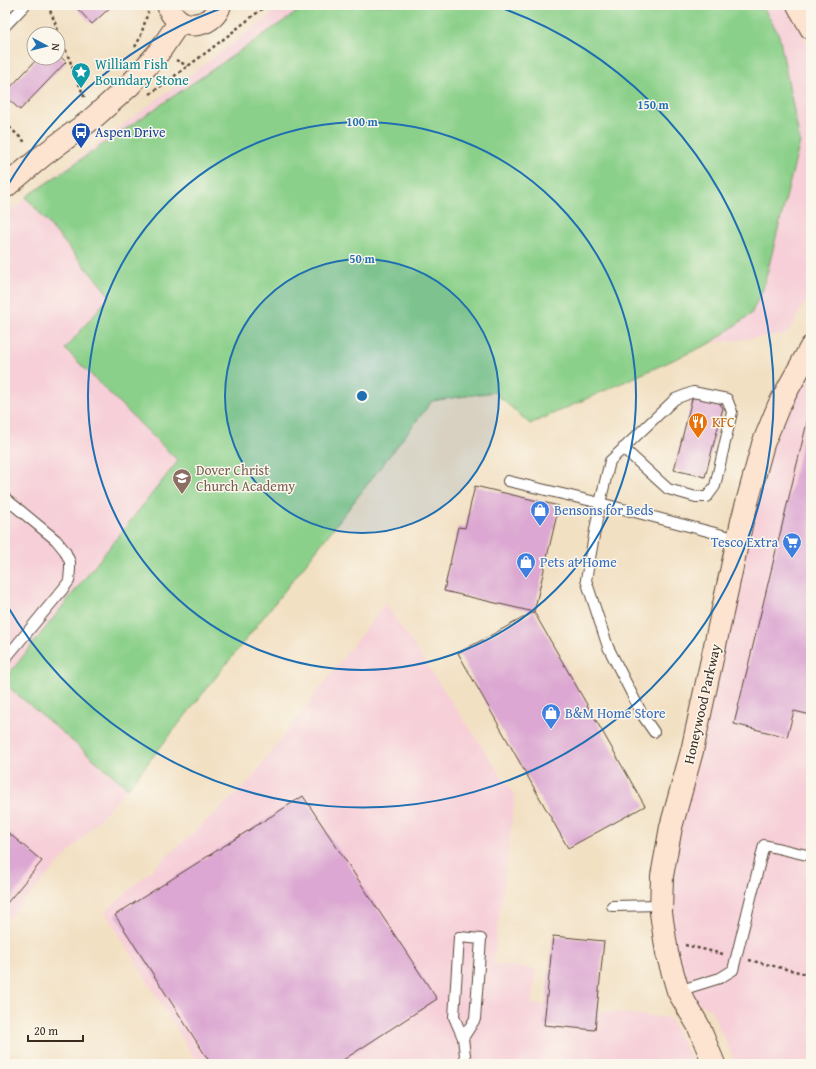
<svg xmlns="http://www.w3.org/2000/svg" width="816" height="1069" font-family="'Gentium Book Plus',serif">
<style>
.built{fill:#f6cfd8}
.green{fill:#8bd08a;stroke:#637d54}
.building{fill:#dca7d2}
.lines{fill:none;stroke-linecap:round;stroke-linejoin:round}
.lane-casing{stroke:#564537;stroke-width:12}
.secondary-casing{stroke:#564537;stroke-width:24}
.path{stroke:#564537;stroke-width:2.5;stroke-dasharray:3 3;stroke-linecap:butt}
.lane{stroke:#fff;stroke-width:10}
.secondary{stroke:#fde4d1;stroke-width:22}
.ring{fill:none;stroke:#1f6fb2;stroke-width:2}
.labels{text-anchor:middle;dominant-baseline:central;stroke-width:3;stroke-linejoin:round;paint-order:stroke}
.culture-label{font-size:14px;fill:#0d838f;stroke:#fbf7ec;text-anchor:start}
.transit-label{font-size:14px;fill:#164399;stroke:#fbf7ec;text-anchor:start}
.food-label{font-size:14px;fill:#c56008;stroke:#fbf7ec;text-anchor:start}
.education-label{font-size:14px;fill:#785e54;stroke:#fbf7ec;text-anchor:start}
.shop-label{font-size:14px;fill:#366cbe;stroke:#fbf7ec;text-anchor:start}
.street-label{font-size:14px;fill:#3b2a1e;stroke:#fbf7ec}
.centre{fill:#1f6fb2;stroke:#fbf7ec;stroke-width:2}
.ring-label{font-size:12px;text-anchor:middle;font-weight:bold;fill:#1f6fb2;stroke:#fbf7ec;stroke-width:3;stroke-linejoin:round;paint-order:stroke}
</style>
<rect width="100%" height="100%" fill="#fbf7ec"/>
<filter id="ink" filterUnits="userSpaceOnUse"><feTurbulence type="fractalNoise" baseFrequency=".025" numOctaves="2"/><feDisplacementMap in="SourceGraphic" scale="8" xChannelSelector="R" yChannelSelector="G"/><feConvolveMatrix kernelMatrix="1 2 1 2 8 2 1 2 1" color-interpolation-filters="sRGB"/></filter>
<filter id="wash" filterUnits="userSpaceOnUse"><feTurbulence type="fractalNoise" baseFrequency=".012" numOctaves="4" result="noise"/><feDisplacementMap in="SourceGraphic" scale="16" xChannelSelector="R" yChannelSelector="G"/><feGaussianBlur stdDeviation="0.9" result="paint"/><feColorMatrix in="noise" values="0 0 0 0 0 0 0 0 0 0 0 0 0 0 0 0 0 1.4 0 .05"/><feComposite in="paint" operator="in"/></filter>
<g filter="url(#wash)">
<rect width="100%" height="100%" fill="#f2e0c3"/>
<!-- built -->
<path class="built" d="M 284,5 L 786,5 L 803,35 L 811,59 L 811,292 L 787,334 L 711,343 L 530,424 L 494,392 L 432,401 L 304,566 L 128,788 L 5,922 L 5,219 L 26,197 Z
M 811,353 L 811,1064 L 736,1064 L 711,1010 L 678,991 L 661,913 L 742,521 Z
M 385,603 L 515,796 L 493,964 L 536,969 L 532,1004 L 669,1018 L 694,1064 L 198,1064 L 105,912 L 247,784 Z"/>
<!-- green -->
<path class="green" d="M 307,5 L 762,5 L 779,35 L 800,142 L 763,289 L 751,314 L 711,343 L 530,424 L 494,392 L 432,401 L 304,566 L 128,788 L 5,684 L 5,679 L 178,461 L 65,349 L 110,296 L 26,197 Z"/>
<g id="blocks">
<!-- building -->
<path class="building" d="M 74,5 L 113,5 L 92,24 Z
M 58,54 L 66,62 L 20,110 L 5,96 L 5,93 L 38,58 L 58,58 Z
M 693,395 L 717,400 L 723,408 L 705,477 L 674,470 Z
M 810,410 L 811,715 L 794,711 L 787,737 L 734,724 Z
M 475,486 L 559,506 L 534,612 L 444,591 L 458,527 L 465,528 Z
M 534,612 L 645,806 L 568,848 L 458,653 Z
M 303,796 L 437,999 L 337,1064 L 211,1064 L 115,915 Z
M 5,830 L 42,861 L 7,903 L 5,901 Z
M 553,936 L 604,941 L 595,1030 L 544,1025 Z"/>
</g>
</g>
<g filter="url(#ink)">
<use href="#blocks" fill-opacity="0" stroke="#564537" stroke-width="1"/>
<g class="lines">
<!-- lane casing -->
<g class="lane-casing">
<path id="lane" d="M 5,26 L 25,5
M 508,481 L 600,503 L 610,461 L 675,399 L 693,392 L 727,399 L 732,412 L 715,486 L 707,497 L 696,497 L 668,489 L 623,448
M 5,498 L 56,540 L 65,551 L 70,562 L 70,569 L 69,581 L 63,589 L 5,659
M 654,732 L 643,716 L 608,647 L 586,580 L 600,503 L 738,539
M 612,906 L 662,905
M 678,991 L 720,978 L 733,970 L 764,845 L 811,856
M 463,1038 L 475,1019 L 481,939 L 459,937 L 454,1017 L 463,1038 L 466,1064"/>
</g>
<!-- secondary casing -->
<g class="secondary-casing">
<path id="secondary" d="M 168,5 C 169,9 171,14 174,16 C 187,32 215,24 220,5
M 798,5 L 811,28
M 5,187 L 41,157 L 92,119 L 130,85 L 159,52 L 180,21
M 714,1064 L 698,1025 L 678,991 L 667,953 L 661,913 L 662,876 L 671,827 L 692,751 L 742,521 L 763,444 L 779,405 L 811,347"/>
</g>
<!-- path -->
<path class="path" d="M 48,5 L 85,99
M 135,47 L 140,38 L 148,12
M 176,60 L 188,66
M 150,94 L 207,52 L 267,5
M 5,123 L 26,143
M 685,945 L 723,954
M 749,960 L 811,975"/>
<!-- lane -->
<use href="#lane" class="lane"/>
<!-- secondary -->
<use href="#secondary" class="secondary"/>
</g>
</g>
<!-- distance rings -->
<circle cx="362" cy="396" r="137" fill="#1f6fb2" fill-opacity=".12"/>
<g class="ring">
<circle cx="362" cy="396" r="137"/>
<circle cx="362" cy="396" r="274"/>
<path d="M5 190A412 412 0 0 1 231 5M493 5A412 412 0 1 1 5 602"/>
</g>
<!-- icons -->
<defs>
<g id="sight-pin" transform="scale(1)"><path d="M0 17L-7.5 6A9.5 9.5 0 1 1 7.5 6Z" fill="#0f9aa8" stroke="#fbf7ec"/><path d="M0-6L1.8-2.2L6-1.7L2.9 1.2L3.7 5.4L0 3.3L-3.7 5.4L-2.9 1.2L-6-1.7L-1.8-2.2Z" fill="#fff"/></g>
<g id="bus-pin" transform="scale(1)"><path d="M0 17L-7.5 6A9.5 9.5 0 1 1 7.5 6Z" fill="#1a4fb4" stroke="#fbf7ec"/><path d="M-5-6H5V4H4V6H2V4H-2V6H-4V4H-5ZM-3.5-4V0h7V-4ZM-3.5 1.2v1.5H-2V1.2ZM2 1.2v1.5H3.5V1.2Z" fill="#fff"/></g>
<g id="restaurant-pin" transform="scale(1)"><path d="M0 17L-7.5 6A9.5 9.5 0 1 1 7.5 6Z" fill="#e8710a" stroke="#fbf7ec"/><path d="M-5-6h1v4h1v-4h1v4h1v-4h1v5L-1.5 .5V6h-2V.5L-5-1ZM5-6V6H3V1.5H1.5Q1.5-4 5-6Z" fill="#fff"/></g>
<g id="school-pin" transform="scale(1)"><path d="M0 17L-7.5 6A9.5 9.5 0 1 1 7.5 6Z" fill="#8d6e63" stroke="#fbf7ec"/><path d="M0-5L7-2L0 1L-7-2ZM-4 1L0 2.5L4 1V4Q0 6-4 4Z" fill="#fff"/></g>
<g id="shop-pin" transform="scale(1)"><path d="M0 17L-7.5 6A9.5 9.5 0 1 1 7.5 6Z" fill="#3f7fe0" stroke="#fbf7ec"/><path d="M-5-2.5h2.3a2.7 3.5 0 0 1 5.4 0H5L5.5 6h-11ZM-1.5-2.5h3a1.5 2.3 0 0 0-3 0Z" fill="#fff"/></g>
<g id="supermarket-pin" transform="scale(1)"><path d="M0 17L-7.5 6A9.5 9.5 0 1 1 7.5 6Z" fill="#3f7fe0" stroke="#fbf7ec"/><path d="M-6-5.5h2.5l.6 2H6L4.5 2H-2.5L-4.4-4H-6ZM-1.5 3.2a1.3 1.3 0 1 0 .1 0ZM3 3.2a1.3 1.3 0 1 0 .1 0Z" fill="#fff"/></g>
</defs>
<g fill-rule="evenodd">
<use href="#sight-pin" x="81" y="72"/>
<use href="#bus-pin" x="81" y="132"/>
<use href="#restaurant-pin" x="698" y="422"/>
<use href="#school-pin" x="182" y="478"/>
<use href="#shop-pin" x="540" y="510"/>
<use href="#supermarket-pin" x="792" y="542"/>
<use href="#shop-pin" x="526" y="562"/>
<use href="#shop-pin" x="551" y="713"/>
</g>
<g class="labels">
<!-- culture labels -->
<g class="culture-label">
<text x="95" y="64">William Fish<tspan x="95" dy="16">Boundary Stone</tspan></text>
</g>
<!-- transit labels -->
<g class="transit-label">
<text x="95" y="132">Aspen Drive</text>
</g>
<!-- food labels -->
<g class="food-label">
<text x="712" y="422">KFC</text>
</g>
<!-- education labels -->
<g class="education-label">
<text x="196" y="470">Dover Christ<tspan x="196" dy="16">Church Academy</tspan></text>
</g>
<!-- shop labels -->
<g class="shop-label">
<text x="554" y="510">Bensons for Beds</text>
<text x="778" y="542" text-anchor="end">Tesco Extra</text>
<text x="540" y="562">Pets at Home</text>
<text x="565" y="713">B&amp;M Home Store</text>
</g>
<!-- street labels -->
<g class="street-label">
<text transform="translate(702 704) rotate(-77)">Honeywood Parkway</text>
</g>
</g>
<circle cx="362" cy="396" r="6" class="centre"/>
<g class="ring-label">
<text x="653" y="109">150 m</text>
<text x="362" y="126">100 m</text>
<text x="362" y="263">50 m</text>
</g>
<!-- margin -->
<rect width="816" height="1069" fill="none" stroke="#fbf7ec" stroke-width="20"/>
<!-- north arrow -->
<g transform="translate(46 46) rotate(97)"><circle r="19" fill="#fbf7ec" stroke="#aea59a"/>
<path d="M0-3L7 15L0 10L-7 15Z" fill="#1f6fb2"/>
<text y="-6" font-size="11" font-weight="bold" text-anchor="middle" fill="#3b2a1e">N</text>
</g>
<!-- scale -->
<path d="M28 1035v6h55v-6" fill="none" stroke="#3b2a1e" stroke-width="2"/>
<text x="34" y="1035" font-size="12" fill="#3b2a1e" stroke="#fbf7ec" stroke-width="3" paint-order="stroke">20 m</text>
</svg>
